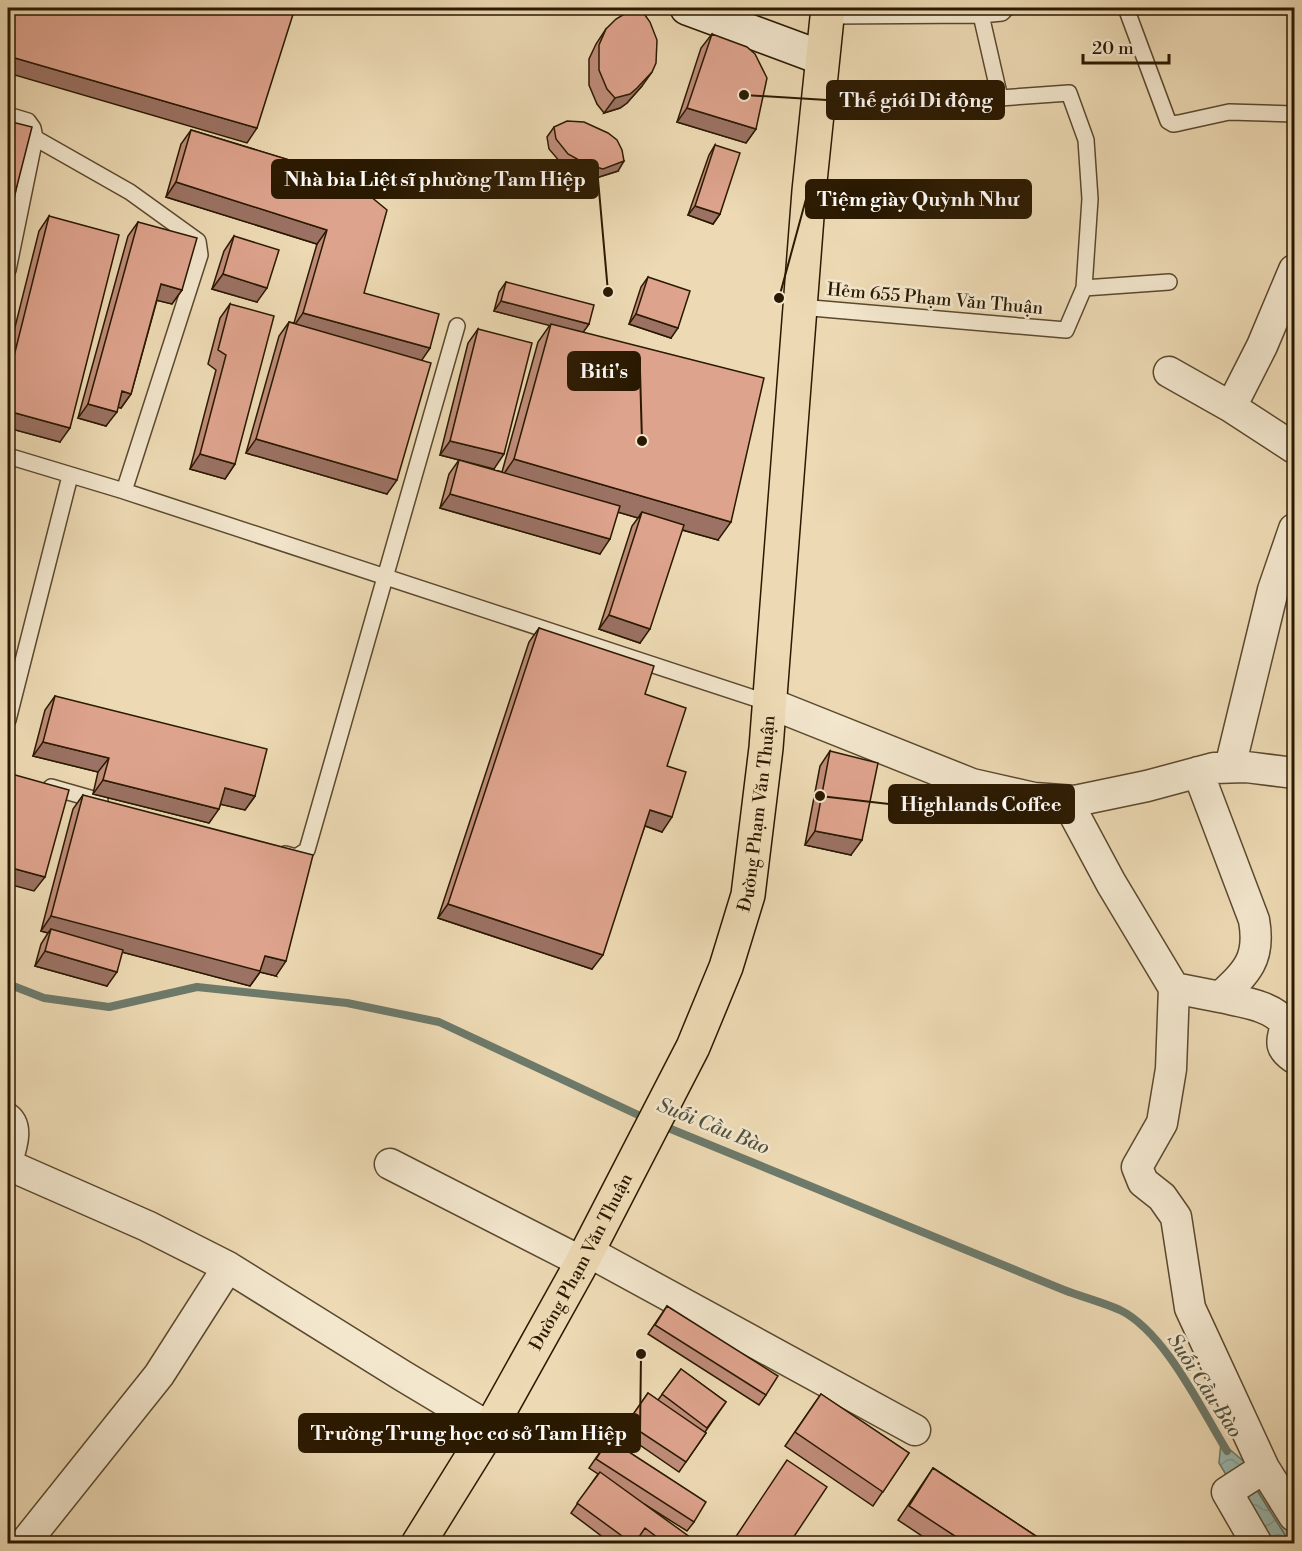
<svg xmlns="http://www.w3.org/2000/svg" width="1302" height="1551" font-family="'Libre Bodoni',serif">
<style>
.water{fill:url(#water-waves);stroke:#6d7a6b;stroke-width:1.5}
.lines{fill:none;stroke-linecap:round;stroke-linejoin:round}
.shore{stroke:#626a5a;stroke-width:1.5}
.stream{stroke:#6d7a6b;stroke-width:8}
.lane-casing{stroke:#5b492e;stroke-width:18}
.street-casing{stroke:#5b492e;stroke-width:33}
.secondary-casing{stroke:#2a1901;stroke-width:36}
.primary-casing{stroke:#2a1901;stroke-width:36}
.lane{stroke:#f3e7ce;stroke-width:15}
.street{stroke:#f3e7ce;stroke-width:30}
.secondary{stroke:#f3e7ce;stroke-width:33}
.primary{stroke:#eddab4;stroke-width:33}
.wall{fill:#bf8c79;stroke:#2a1901;stroke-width:1.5}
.shaded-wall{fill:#9b7263;stroke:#2a1901;stroke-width:1.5}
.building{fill:#dea38d;stroke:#2a1901;stroke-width:1.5}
.labels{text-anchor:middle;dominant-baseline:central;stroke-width:5;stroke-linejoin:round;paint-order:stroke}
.street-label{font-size:18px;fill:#2a1901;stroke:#f3e7ce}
.water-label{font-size:20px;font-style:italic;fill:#51513f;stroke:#f3e7ce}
.leader{fill:none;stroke:#2a1901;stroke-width:2}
.callout-dot{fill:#2a1901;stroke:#f3e7ce;stroke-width:2}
.callout{fill:#2a1901;stroke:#2a1901;stroke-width:2}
.callout-label{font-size:20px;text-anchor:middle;font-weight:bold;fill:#fff}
</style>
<defs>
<pattern id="water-waves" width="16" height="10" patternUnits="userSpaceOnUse" patternTransform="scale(1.5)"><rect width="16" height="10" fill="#9abab2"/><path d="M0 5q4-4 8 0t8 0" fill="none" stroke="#859f97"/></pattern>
</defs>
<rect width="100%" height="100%" fill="#eddab4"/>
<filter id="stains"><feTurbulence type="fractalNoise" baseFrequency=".00333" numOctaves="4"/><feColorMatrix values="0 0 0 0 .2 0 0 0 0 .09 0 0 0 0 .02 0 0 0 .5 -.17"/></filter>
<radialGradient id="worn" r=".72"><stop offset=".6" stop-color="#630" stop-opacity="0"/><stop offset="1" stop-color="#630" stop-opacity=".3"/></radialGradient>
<!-- water -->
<path class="water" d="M 1221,1442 L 1248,1465 L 1294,1539 L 1294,1543 L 1267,1543 L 1219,1463 Z"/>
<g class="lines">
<!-- shore -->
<path class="shore" d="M 1258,1492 L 1287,1538 L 1294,1541"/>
<!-- stream -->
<path class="stream" d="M 8,984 L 44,998 L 109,1007 L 197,987 L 347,1003 L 439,1022 L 649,1120
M 661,1125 L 1064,1290 C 1082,1297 1102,1302 1120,1310 C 1165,1332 1201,1409 1227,1451"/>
<!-- lane casing -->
<g class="lane-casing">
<path id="lane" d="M 1126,8 L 1168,121 L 1173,124 L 1179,123 L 1229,112 L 1294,114
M 828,16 L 981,15 L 1002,13 L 1007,8
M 8,115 L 28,121 L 33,128 L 35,138 L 8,270
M 35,138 L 130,192 L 198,241 L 200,255 L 124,491
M 1084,288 L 1169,282
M 800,307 L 1066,330 L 1084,288 L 1090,199 L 1086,140 L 1069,93 L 1000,98 L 981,15
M 8,456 L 124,491 L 769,703
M 8,720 L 70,476
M 51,787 L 100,801
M 285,854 L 296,857 L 307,850 L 457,326
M 8,1110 C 29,1122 19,1149 13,1167 L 8,1167"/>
</g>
<!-- street casing -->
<g class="street-casing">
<path id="street" d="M 1169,372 L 1231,407 L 1294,448
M 1231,407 L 1262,346 L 1294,270
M 769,703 L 972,784 L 1034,798 L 1075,801 L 1147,786 L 1214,768 L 1246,767 L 1294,773
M 1230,767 L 1273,590 L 1294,529
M 1067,801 L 1111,883 L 1174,988 L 1171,1069 L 1162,1123 L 1137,1167 L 1143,1182 L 1162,1197 L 1176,1217 L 1190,1308 L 1264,1468 L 1294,1516
M 1174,988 L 1220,997 C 1247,972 1261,959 1254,920 L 1198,772
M 1220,997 C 1241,1002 1272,1005 1286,1024 C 1282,1042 1278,1047 1294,1058
M 390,1164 L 582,1262
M 13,1167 L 147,1226 L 228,1267 L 403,1376 L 490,1428
M 587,1251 L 915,1430
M 24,1544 L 159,1375 L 228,1267
M 1257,1544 L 1227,1492 L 1264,1468"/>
</g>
<!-- secondary casing -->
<g class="secondary-casing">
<path id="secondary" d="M 687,8 L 822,58"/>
</g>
<!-- primary casing -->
<g class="primary-casing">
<g id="primary">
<path id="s1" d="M 418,1544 L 490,1428 L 579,1268 L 693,1047 L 726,967 L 748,895 L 766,748 L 809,191 L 828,8"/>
</g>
</g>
<!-- lane -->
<use href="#lane" class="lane"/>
<!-- street -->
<use href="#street" class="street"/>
<!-- secondary -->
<use href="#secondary" class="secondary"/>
<!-- primary -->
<use href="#primary" class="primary"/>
</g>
<!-- wall -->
<path class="wall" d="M 606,29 L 642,86 L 627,103 L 620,108 L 604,113 L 597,104 L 589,85 L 589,59 L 596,44 Z
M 712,34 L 756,129 L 746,143 L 677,122 L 701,48 Z
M 554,127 L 618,171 L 596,178 L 579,174 L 561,163 L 549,149 L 547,137 Z
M 191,130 L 348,178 L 364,293 L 430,348 L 421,360 L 387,494 L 246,453 L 279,336 L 289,322 L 294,323 L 317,244 L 166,197 L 181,144 Z
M 715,145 L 720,214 L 713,224 L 688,215 L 709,155 Z
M 49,216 L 60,442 L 8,428 L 8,355 L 39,231 Z
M 138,222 L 182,290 L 172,304 L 157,300 L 131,394 L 121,408 L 118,407 L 106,426 L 78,418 L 128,236 Z
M 234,236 L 257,302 L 212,289 L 224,251 Z
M 648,277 L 671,338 L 629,324 L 641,287 Z
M 506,282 L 589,324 L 583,332 L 718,540 L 682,530 L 640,643 L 599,629 L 632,526 L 638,518 L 618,512 L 600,554 L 440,508 L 449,474 L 459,460 L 440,455 L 468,343 L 478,329 L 494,469 L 465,461 L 502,472 L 538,342 L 550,325 L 494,311 L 499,292 Z
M 230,304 L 235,464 L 225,479 L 190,469 L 216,370 L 208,364 L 220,318 Z
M 539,628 L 645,694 L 667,766 L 662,832 L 645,826 L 592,969 L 438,918 L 529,642 Z
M 55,696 L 255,796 L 245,810 L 221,804 L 209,823 L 93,794 L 98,772 L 33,756 L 45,710 Z
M 830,751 L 851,855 L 805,845 L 820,766 Z
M 83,795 L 276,976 L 260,972 L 250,986 L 122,952 L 107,986 L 35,966 L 41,944 L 48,933 L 41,931 L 73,809 Z
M 667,1306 L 766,1395 L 759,1405 L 648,1334 Z
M 681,1369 L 726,1402 L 705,1432 L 706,1433 L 679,1472 L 621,1432 L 648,1393 L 658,1400 Z
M 821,1394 L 909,1453 L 873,1506 L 785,1446 Z
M 609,1439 L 694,1522 L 687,1531 L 644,1504 L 692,1544 L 646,1544 L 638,1538 L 634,1544 L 612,1544 L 571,1513 L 598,1474 L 589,1468 Z
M 933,1468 L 1048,1544 L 934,1544 L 898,1520 Z"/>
<!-- shaded-wall -->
<path class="shaded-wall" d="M 8,56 L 257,128 L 247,143 L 8,73 Z
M 652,72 L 642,86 L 627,103 L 620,108 L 604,113 L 615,98 Z
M 687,108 L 756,129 L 746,143 L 677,122 Z
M 624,161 L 618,171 L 596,178 L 579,174 L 586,164 Z
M 176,182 L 327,230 L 317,244 L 166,197 Z
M 695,206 L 720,214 L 713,224 L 688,215 Z
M 223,274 L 267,288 L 257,302 L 212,289 Z
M 161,284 L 182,290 L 172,304 L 151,299 Z
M 501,301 L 589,324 L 582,334 L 494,311 Z
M 303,313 L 430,348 L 420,363 L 293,327 Z
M 636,314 L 678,328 L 671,338 L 629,324 Z
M 122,391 L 131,394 L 121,408 L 112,406 Z
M 88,404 L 117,412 L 106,426 L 78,418 Z
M 8,411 L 70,428 L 60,442 L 8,428 Z
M 256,439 L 397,480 L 387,494 L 246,453 Z
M 450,441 L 504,454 L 494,469 L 440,455 Z
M 200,454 L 235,464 L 225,479 L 190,469 Z
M 514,459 L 731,522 L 718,540 L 640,518 L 642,512 L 638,518 L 501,478 Z
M 450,494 L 610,539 L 600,554 L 440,508 Z
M 609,615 L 650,629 L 640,643 L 599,629 Z
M 43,742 L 109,758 L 98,772 L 33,756 Z
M 103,780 L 219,809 L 209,823 L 93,794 Z
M 225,788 L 255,796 L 245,810 L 215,803 Z
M 650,810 L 672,817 L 662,832 L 640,824 Z
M 815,831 L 862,840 L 851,855 L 805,845 Z
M 8,867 L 45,877 L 34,891 L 8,884 Z
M 448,904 L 603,955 L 592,969 L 438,918 Z
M 51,916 L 265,956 L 286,961 L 276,976 L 260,972 L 250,986 L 50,933 L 51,929 L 48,933 L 41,931 Z
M 45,951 L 117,972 L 107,986 L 35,966 Z"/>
<!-- building -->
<path class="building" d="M 8,8 L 295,8 L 257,128 L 8,56 Z
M 640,8 L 650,22 L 657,40 L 656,63 L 652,72 L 637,88 L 630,94 L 615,98 L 607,89 L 599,70 L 599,45 L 606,29 L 616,19 L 631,10 Z
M 712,34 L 747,47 L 755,54 L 767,78 L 756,129 L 687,108 Z
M 8,121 L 32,127 L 8,221 Z
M 567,121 L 584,122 L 608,133 L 617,140 L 622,150 L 624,161 L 603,169 L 586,164 L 568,154 L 556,139 L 554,127 Z
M 191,130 L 348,178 L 387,210 L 364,293 L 439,314 L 430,348 L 303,313 L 327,230 L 176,182 Z
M 715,145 L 740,153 L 720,214 L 695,206 Z
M 49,216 L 119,235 L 70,428 L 8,411 L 8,380 Z
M 138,222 L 197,238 L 182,290 L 161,284 L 131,394 L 122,391 L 117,412 L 88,404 Z
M 234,236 L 279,250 L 267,288 L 223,274 Z
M 648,277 L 690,291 L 678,328 L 636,314 Z
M 506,282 L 594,305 L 589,324 L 501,301 Z
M 230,304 L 274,316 L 235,464 L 200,454 L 226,355 L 218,350 Z
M 289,322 L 431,363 L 397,480 L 256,439 Z
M 551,324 L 764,378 L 731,522 L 514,459 Z
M 478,329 L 532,343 L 504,454 L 450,441 Z
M 459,460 L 620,506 L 610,539 L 450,494 Z
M 642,512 L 684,525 L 650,629 L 609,615 Z
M 539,628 L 654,666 L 645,694 L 686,708 L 667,766 L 686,772 L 672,817 L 650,810 L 603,955 L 448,904 Z
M 55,696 L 267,749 L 255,796 L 225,788 L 219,809 L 103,780 L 109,758 L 43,742 Z
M 830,751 L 878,763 L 862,840 L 815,831 Z
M 8,773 L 69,790 L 45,877 L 8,867 Z
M 83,795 L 313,855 L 286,961 L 265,956 L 260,971 L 51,916 Z
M 51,929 L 123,950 L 117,972 L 45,951 Z
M 667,1306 L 778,1376 L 766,1395 L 655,1325 Z
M 681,1369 L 726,1402 L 707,1428 L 662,1394 Z
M 648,1393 L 706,1433 L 686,1462 L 627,1423 Z
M 821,1394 L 909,1453 L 883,1492 L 795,1432 Z
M 609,1439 L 706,1502 L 694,1522 L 596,1459 Z
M 787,1460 L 827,1487 L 789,1544 L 731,1544 Z
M 933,1468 L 1048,1544 L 967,1544 L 909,1506 Z
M 600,1472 L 694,1540 L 692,1544 L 666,1544 L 645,1528 L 634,1544 L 633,1544 L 577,1503 Z
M 811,1537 L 820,1544 L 806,1544 Z"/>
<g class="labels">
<!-- street labels -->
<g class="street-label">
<text transform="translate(935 299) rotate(5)">Hẻm 655 Phạm Văn Thuận</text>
<text stroke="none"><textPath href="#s1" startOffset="812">Đường Phạm Văn Thuận</textPath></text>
<text stroke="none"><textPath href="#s1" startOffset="326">Đường Phạm Văn Thuận</textPath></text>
</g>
<!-- water labels -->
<g class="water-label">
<text transform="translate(713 1127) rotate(22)">Suối Cầu Bào</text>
<text transform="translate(1204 1386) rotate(57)">Suối Cầu Bào</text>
</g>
</g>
<!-- callouts -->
<path class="leader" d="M744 95L827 100M608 292L598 179M779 298L806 199M642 441L640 371M820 796L889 804M641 1354L640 1433"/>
<g class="callout-dot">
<circle cx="744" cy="95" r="6"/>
<circle cx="608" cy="292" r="6"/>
<circle cx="779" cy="298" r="6"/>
<circle cx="642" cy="441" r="6"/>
<circle cx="820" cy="796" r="6"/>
<circle cx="641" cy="1354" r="6"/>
</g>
<g class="callout">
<rect x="827" y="81" width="177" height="38" rx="6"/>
<rect x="272" y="160" width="326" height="38" rx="6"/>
<rect x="806" y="180" width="225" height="38" rx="6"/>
<rect x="568" y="352" width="72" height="38" rx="6"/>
<rect x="889" y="785" width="185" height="38" rx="6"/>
<rect x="299" y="1414" width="341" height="38" rx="6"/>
</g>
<g class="callout-label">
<text x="916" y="107">Thế giới Di động</text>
<text x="435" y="186">Nhà bia Liệt sĩ phường Tam Hiệp</text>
<text x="918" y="206">Tiệm giày Quỳnh Như</text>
<text x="604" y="378">Biti's</text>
<text x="981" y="811">Highlands Coffee</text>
<text x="469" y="1440">Trường Trung học cơ sở Tam Hiệp</text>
</g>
<!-- margin -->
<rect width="1302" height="1551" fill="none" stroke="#eddab4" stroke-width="30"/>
<rect x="9" y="9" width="1284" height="1533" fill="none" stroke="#2a1901" stroke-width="3"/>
<rect x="15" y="15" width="1272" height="1521" fill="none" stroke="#2a1901" stroke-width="1.5"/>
<!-- scale -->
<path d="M1083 54v9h86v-9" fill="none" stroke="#2a1901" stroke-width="3"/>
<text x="1092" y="54" font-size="18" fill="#2a1901" stroke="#f3e7ce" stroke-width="4.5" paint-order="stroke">20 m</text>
<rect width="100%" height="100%" filter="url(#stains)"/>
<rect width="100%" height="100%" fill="url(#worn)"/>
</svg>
